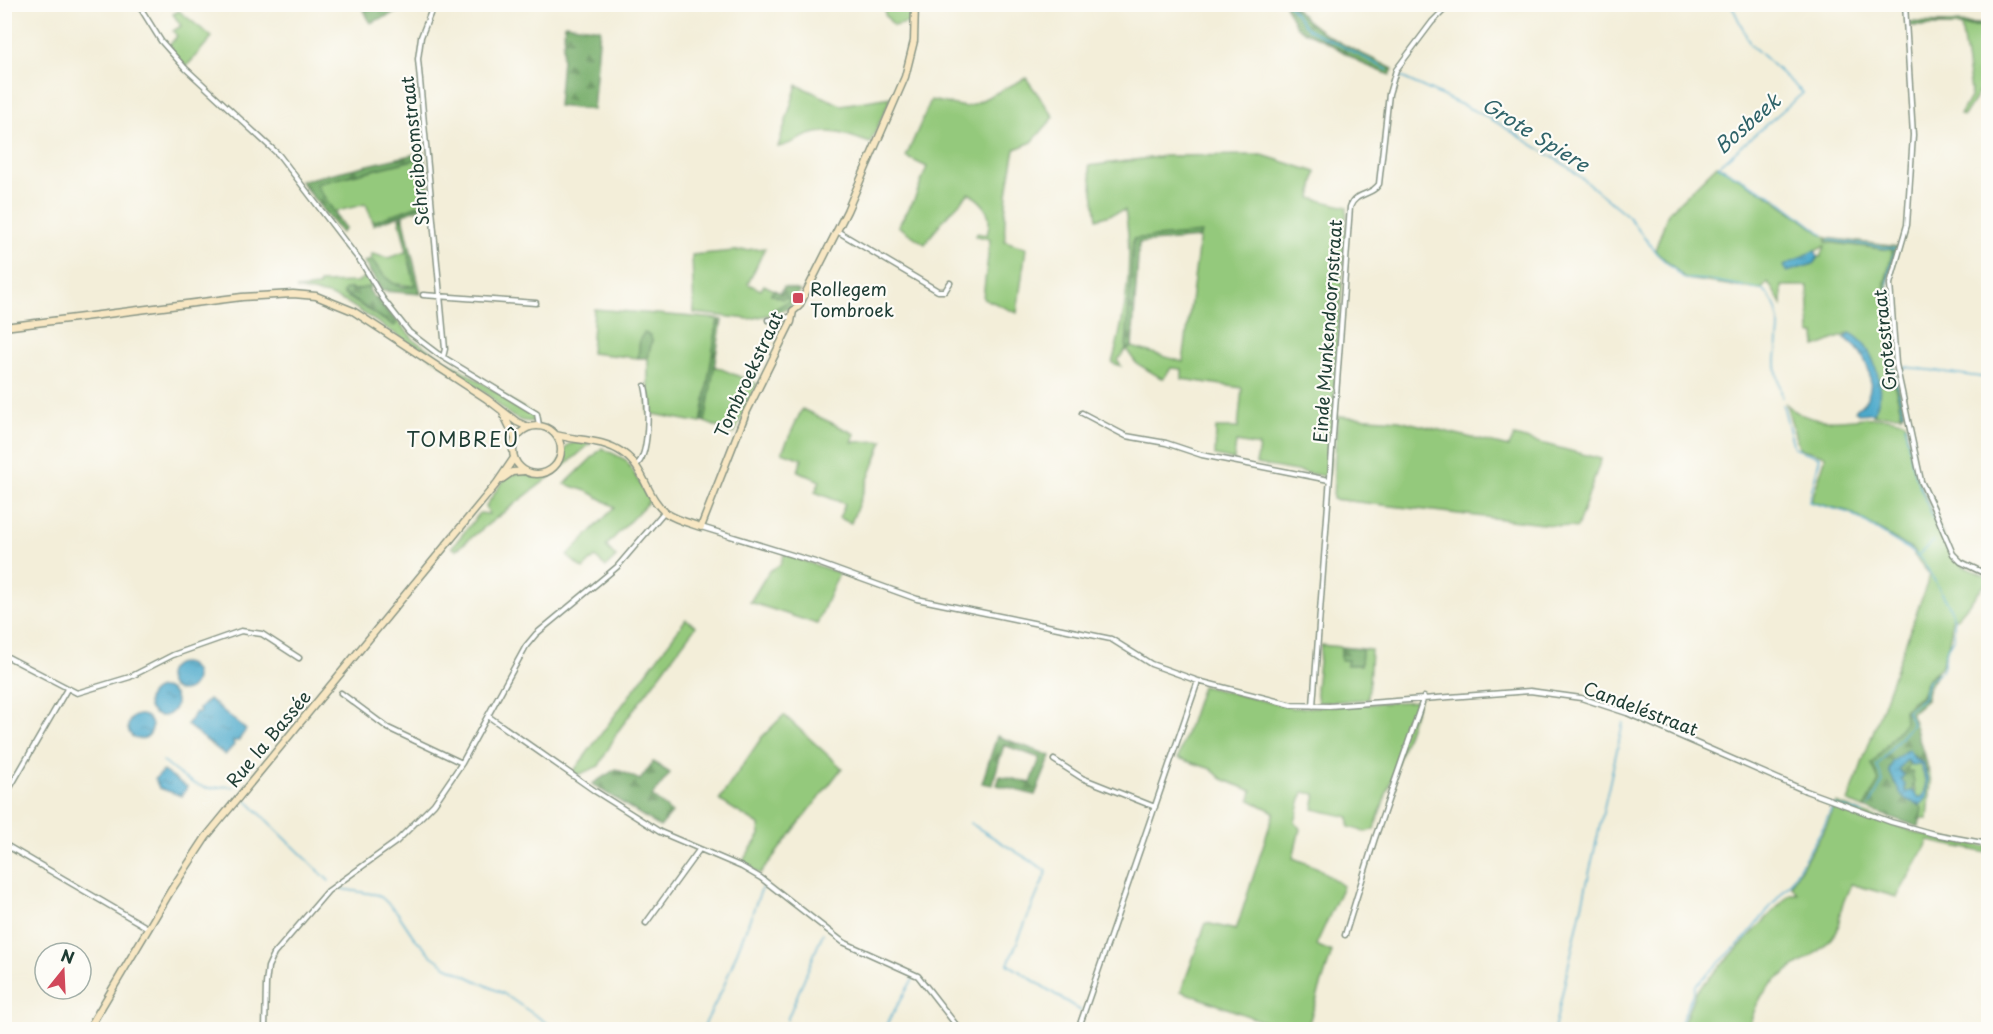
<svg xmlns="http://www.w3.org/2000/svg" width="1993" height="1034" font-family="'Playpen Sans',sans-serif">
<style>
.grass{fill:#94c97b;stroke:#5a8358;stroke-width:1.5;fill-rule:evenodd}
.forest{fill:url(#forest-firs);stroke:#4b7550;stroke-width:1.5}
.water{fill:url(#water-ripples);stroke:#367380;stroke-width:1.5;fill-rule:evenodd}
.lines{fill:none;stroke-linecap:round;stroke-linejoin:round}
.stream{stroke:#4ca9cb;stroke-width:1.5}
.street-casing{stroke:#899686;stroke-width:7}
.secondary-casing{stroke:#899686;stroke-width:9}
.street{stroke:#fff;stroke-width:4}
.secondary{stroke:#f8e7c3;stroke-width:6}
.poi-dot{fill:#d1495b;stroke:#fdfcf7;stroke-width:2}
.labels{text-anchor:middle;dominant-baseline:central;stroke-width:4.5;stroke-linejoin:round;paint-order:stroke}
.street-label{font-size:18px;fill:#1f3d34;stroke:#fdfcf7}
.poi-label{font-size:18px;fill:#1f3d34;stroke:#fdfcf7;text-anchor:start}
.water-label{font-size:20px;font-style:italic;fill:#2f6369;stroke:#fdfcf7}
.neighbourhood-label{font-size:20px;letter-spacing:1.5px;fill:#1f3d34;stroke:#fdfcf7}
</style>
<defs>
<pattern id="forest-firs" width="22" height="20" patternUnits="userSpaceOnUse" patternTransform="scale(1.5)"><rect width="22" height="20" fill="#77ad6b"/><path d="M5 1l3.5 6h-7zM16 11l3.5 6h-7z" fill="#618e59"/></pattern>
<pattern id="water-ripples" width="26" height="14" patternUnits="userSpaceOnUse" patternTransform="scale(1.5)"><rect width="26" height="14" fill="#4ca9cb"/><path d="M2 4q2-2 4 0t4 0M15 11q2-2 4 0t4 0" fill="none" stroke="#3f8ba6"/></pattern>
</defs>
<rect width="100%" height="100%" fill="#fdfcf7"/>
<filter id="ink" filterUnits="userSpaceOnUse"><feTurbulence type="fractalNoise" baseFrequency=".0167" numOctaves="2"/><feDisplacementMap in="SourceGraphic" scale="12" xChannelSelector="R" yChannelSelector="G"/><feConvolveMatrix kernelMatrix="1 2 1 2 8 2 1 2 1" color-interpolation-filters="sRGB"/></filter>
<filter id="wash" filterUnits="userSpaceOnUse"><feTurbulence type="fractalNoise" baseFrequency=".008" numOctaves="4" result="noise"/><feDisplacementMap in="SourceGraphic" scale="24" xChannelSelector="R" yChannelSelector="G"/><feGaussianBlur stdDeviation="1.35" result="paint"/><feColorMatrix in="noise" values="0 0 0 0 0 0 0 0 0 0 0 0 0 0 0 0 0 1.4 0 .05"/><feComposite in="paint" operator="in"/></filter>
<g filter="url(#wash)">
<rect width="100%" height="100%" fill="#f3eed9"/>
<!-- grass -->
<path class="grass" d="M 885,5 L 911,5 L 912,22 L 894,26 L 885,15 Z
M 179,11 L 212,37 L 186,67 L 168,47 L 177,36 L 173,31 L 181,26 L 173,14 Z
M 1961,26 L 1988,26 L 1988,78 L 1964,116 L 1960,115 L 1970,97 L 1971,90 Z
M 1026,78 L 1054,117 L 1032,142 L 1015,149 C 1009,179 1003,210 1005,241 L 1026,248 L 1017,313 L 983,298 L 990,239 L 976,236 L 977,233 L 987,235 C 993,214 986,204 969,193 L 943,220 L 925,244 L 898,226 L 914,200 L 927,167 L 906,157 L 931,100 L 965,107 L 972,105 Z
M 797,85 L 841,105 L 891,97 L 870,143 C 850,136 830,127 809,135 C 798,139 790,145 778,147 Z
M 1262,155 L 1316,172 L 1311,198 L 1347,207 L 1329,474 L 1324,476 L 1256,464 L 1259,446 L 1236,442 L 1234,460 L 1215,456 L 1216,428 L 1238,428 L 1242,388 L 1182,379 L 1182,369 L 1171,368 L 1164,378 L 1161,378 L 1136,363 L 1126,349 L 1118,360 L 1121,366 L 1112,363 C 1126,314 1134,261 1125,210 L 1097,219 L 1089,166 L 1165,156 ZM 1200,234 L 1183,362 L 1132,347 L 1133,239 Z
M 418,159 L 425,203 L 373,222 L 366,204 L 334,212 L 315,184 Z
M 1717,165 L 1774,199 L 1827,238 L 1827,242 L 1893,250 L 1885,283 L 1892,374 L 1902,415 L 1873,415 C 1888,381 1871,359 1850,333 L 1816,347 L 1815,334 L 1810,334 L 1808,286 L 1782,286 L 1782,305 L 1768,282 L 1761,290 L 1686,279 L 1655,250 L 1668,213 ZM 1825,246 L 1821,257 L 1818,257 L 1813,264 L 1787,271 L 1785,266 Z
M 765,248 L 748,284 L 761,290 L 764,285 L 774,290 L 771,294 L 787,297 L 789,301 L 772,311 L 773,314 L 749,319 L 694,313 L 692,255 Z
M 408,251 L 416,281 L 413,286 L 389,283 L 371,259 L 372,254 L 388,258 Z
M 368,275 L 372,287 L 356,290 L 350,288 L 344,295 L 385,321 L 396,323 L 372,297 L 379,299 L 415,341 L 534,415 L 533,421 C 514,425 499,404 486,393 L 348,303 L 328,295 L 296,289 L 319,287 L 319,283 L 357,282 Z
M 594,309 L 718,319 L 701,423 L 648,413 L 648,358 L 652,340 L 640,339 L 638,358 L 591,353 Z
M 714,366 L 757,384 L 734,434 L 705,422 Z
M 1786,404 C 1821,437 1865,407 1905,422 L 1915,472 L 1952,556 L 1963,566 L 1988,577 L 1988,581 L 1957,618 L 1952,617 C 1952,636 1947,650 1941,667 L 1928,678 L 1921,695 L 1911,702 L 1905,722 L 1872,764 L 1879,781 L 1864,808 L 1848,802 L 1930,575 L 1914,555 L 1916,552 L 1850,512 L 1811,502 L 1826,456 L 1799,448 Z
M 802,409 L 855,434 L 852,442 L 883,441 L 851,523 L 839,518 L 845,504 L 815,492 L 820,481 L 798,471 L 802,459 L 782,452 Z
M 1337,416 L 1399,420 L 1509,447 L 1514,436 L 1601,459 L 1577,528 L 1333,499 Z
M 576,442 L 590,444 C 547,482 500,513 456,550 L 452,547 L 480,513 L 489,514 L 486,506 C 493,497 500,481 509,476 C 523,468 537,483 551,473 C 562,466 561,454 568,445 Z
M 602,448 L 626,460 L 650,500 L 606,546 L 616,557 L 606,567 L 595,557 L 583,569 L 567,556 L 615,507 L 589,492 L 565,484 Z
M 784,554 L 839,573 L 817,624 L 750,602 L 769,571 L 780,565 Z
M 686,619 L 696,626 L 618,731 L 599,766 L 578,775 L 573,772 Z
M 1321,645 L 1341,647 L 1341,660 L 1348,660 L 1347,665 L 1361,665 L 1362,649 L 1371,650 L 1368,699 L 1318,703 L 1316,688 Z
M 1202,686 L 1293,708 L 1419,701 L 1374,829 L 1366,832 L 1349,827 L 1349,817 L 1313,809 L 1316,794 L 1303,792 L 1295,822 L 1300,829 L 1293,858 L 1318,868 L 1343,886 L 1316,945 L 1332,952 L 1307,1029 L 1283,1029 L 1181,991 L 1206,923 L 1236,930 L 1274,812 L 1250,800 L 1252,791 L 1222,779 L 1211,769 L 1178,758 Z
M 784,715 L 842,768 L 760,874 L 742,862 L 760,835 L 759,825 L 719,800 L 762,737 Z
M 1909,763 L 1911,765 L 1920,764 C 1924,774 1929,788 1922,797 L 1916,797 L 1912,774 L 1907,770 Z
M 1926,771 L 1929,771 L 1931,783 L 1928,819 L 1922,819 L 1920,805 L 1927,798 Z
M 1836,803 L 1919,834 L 1988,847 L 1988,853 L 1929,841 L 1897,897 L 1851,884 C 1848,892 1843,901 1841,910 C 1838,917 1841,925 1836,932 C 1806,974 1762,965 1749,1029 L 1681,1030 L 1695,993 L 1790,894 L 1798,894 L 1791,885 L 1826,827 Z"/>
<!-- forest -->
<path class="forest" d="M 362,5 L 368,9 L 372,7 L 372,5 L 378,5 L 382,12 L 390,7 L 389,5 L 414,5 L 370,23 Z
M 1285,5 L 1293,5 C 1316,36 1359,51 1393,69 L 1390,75 L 1363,64 L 1324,40 L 1301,30 L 1296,26 Z
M 1908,22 L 1988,24 L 1988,26 L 1907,26 Z
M 565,24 L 600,29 L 593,110 L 558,106 Z
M 424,152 L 431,204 L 373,225 L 373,222 L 424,203 L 417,159 L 316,184 L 345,229 L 341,233 L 300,181 Z
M 403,216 L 421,294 L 382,291 L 364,262 L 371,259 C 382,274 395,293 415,285 L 399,218 Z
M 1201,233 L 1199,238 L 1139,243 L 1132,347 L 1126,349 L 1133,239 Z
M 1827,238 L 1898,247 L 1888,282 L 1895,372 L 1905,412 L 1902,415 L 1892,374 L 1885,283 L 1893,250 L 1826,242 Z
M 368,287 C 372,299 387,311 396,324 L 394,326 L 343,293 L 345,289 L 356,290 Z
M 784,287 L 800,291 L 790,308 L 773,314 L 772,311 L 789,301 L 787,297 L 782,299 L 771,294 L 774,290 L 780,293 Z
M 718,319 L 722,320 L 705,422 L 702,421 Z
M 644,333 L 650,335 L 652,340 L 648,358 L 638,358 L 640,339 Z
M 1341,647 L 1362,649 L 1361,665 L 1347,665 L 1348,660 L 1341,660 Z
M 1936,672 L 1937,674 L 1929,686 L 1926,700 L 1911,713 L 1929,771 L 1926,771 L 1923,763 L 1906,750 L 1889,768 L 1894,783 L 1922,808 L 1919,827 L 1864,808 L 1879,781 L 1872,764 L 1905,722 L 1904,710 L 1921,695 L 1928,678 Z
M 997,736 L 1051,756 L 1035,795 L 997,785 L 1000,776 L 1031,783 L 1040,758 L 1004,745 L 992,785 L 982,783 Z
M 1906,760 L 1909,763 L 1907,770 L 1912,772 L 1914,782 L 1912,793 L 1905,792 L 1905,785 L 1901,779 L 1904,775 L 1899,769 Z
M 653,762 L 670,773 L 652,796 L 672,813 L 660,827 L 592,784 L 616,769 L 640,780 Z"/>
<!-- water -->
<path class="water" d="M 1815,250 L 1818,257 L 1813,264 L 1787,272 L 1784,266 Z
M 1850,333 C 1873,342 1889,393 1873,413 L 1858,414 L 1855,411 C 1858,407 1862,406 1865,401 C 1879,381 1863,347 1844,338 Z
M168 677a14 14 0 1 1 28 0a14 14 0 1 1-28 0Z
M148 702a14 14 0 1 1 28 0a14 14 0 1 1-28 0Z
M 209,699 L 246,730 L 238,741 L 233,741 L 234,745 L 225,755 L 187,725 L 196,712 L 200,713 L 199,709 Z
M128 727a12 12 0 1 1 24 0a12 12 0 1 1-24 0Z
M 1908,749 L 1915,759 L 1923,763 L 1928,780 L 1927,798 L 1920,805 L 1903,798 L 1889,771 L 1892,762 ZM 1907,759 L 1911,765 L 1920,764 C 1924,774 1929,788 1922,797 L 1917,797 L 1913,791 L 1905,792 L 1905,785 L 1901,779 L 1904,775 L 1899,769 Z
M 163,771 L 187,787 L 182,796 L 159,788 L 155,779 Z"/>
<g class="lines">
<!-- stream -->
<path class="stream" d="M 1288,4 L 1307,28 L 1388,70
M 1731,4 L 1750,44 L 1803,93 L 1718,166 L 1776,198 L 1824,235
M 1399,76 L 1488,117 L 1567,166 L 1628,216 L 1657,254 L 1685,279 L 1709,280 L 1763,290 C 1786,310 1778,334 1776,360 C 1775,372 1781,385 1782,397
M 1829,240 L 1895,249
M 1894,253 C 1879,301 1892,364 1903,412
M 1902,371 L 1902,368 L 1906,367 L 1988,378
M 1783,405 L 1794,448 L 1820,457 L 1809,502 L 1850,513 L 1914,553 L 1922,560 L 1949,605 L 1954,620 L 1954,637 L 1947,648 L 1943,669 L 1928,681 L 1923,698 L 1907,711 L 1912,724 L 1877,766 L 1883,781 L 1869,807
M 1905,426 L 1914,473 L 1941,536
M 1917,556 L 1934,541
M 163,761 C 175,772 193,786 209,788 C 217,789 225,784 233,787
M 246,800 L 329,881
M 970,823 L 1047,871 L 1008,964 L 1081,1011
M 342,889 L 379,895 L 397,912 L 413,936 L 432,956 L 446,966 L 504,994 L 557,1030
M 787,1020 L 823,933
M 702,1030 L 723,988 L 763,885
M 883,1030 L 914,977
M 1554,1030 L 1623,723
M 1678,1030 L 1696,985 L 1745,938 L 1790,883 L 1824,826 L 1833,805 L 1864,814"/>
</g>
</g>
<g filter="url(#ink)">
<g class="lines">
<!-- street casing -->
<g class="street-casing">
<path id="street" d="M 138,4 L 161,41 L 185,68 L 279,155 L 363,265 L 383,299 L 409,332 L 438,354 L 537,414 L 539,425
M 434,4 L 421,37 L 418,59 L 445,349 L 443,357
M 1905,4 L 1913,135 L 1907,225 L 1890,284 L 1896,364 L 1921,481 L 1934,509 L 1953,554 L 1961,562 L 1988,575
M 837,231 L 938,291 L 945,291 L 950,283
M 423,295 L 536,303
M 768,320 L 790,317
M 1082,413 L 1126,436 L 1166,443 L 1202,455 L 1329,480
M 636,465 C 650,457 649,402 645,386
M 701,527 L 815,562 L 917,599 L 1111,639 L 1151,664 L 1198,681 L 1292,705 L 1329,706 L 1530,691 L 1581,698 L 1627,713 L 1806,791 L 1891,822 L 1934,834 L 1988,844
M 4,655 L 77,693 L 130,677 L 173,655 L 241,631 L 262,634 L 299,658
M 341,693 L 388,728 L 462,763
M 1313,706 L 1350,207 C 1355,192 1372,196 1379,184 L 1389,94 L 1396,70 L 1432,22 L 1450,4
M 488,716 L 595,791 L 660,832 L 742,867 L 761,878 L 843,942 L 918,976 L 960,1030
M 1054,760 L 1082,778 L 1155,807
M 4,798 L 67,689
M 4,844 L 148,928
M 646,923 L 699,850
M 1345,935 L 1375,838 L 1424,697
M 265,1030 L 266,984 L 268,967 L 274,954 L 328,891 L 396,842 L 434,804 L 462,763 L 526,646 L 536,634 L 617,567 L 664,512
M 1078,1030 L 1198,681"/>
</g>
<!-- secondary casing -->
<g class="secondary-casing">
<path id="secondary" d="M 4,327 L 242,297 L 293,294 L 316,296 L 353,311 L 487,399 L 517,422 L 528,427
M 503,413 L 515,438
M513 450a24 24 0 1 1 48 0a24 24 0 1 1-48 0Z
M 556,435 C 579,441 603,439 623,453 C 645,468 646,497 666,513 C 676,520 689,523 701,527 L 745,415 L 791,322 L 793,311 L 799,306 L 847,211 L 905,77 L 914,41 L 915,4
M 502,479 L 512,472 L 524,471
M 88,1030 L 170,892 L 206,837 L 497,483 L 514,458"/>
</g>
<!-- street -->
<use href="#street" class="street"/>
<!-- secondary -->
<use href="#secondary" class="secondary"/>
</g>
</g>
<!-- markers -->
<rect class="poi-dot" x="792" y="292" width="12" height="12" rx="3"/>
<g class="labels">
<!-- street labels -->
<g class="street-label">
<text transform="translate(414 151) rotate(-96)">Schreiboomstraat</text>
<text transform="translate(1327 331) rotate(-86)">Einde Munkendoornstraat</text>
<text transform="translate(1884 340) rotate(-96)">Grotestraat</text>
<text transform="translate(748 374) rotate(-65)">Tombroekstraat</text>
<text transform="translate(1641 708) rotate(21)">Candeléstraat</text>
<text transform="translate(268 738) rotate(-50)">Rue la Bassée</text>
</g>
<!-- poi labels -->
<g class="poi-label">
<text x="810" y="288">Rollegem<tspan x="810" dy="21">Tombroek</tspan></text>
</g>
<!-- water labels -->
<g class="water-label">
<text transform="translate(1747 123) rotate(-41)">Bosbeek</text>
<text transform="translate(1536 134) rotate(32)">Grote Spiere</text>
</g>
<!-- neighbourhood labels -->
<g class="neighbourhood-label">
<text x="463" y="439">TOMBREÛ</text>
</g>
</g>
<!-- margin -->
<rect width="1993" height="1034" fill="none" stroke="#fdfcf7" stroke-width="24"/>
<!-- north arrow -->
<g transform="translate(63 971) rotate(18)"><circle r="28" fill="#fdfcf7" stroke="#a4b0a9" stroke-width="1.5"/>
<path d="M0-4.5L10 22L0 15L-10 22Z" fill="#d1495b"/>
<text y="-9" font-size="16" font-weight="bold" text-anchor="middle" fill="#1f3d34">N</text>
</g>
</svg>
